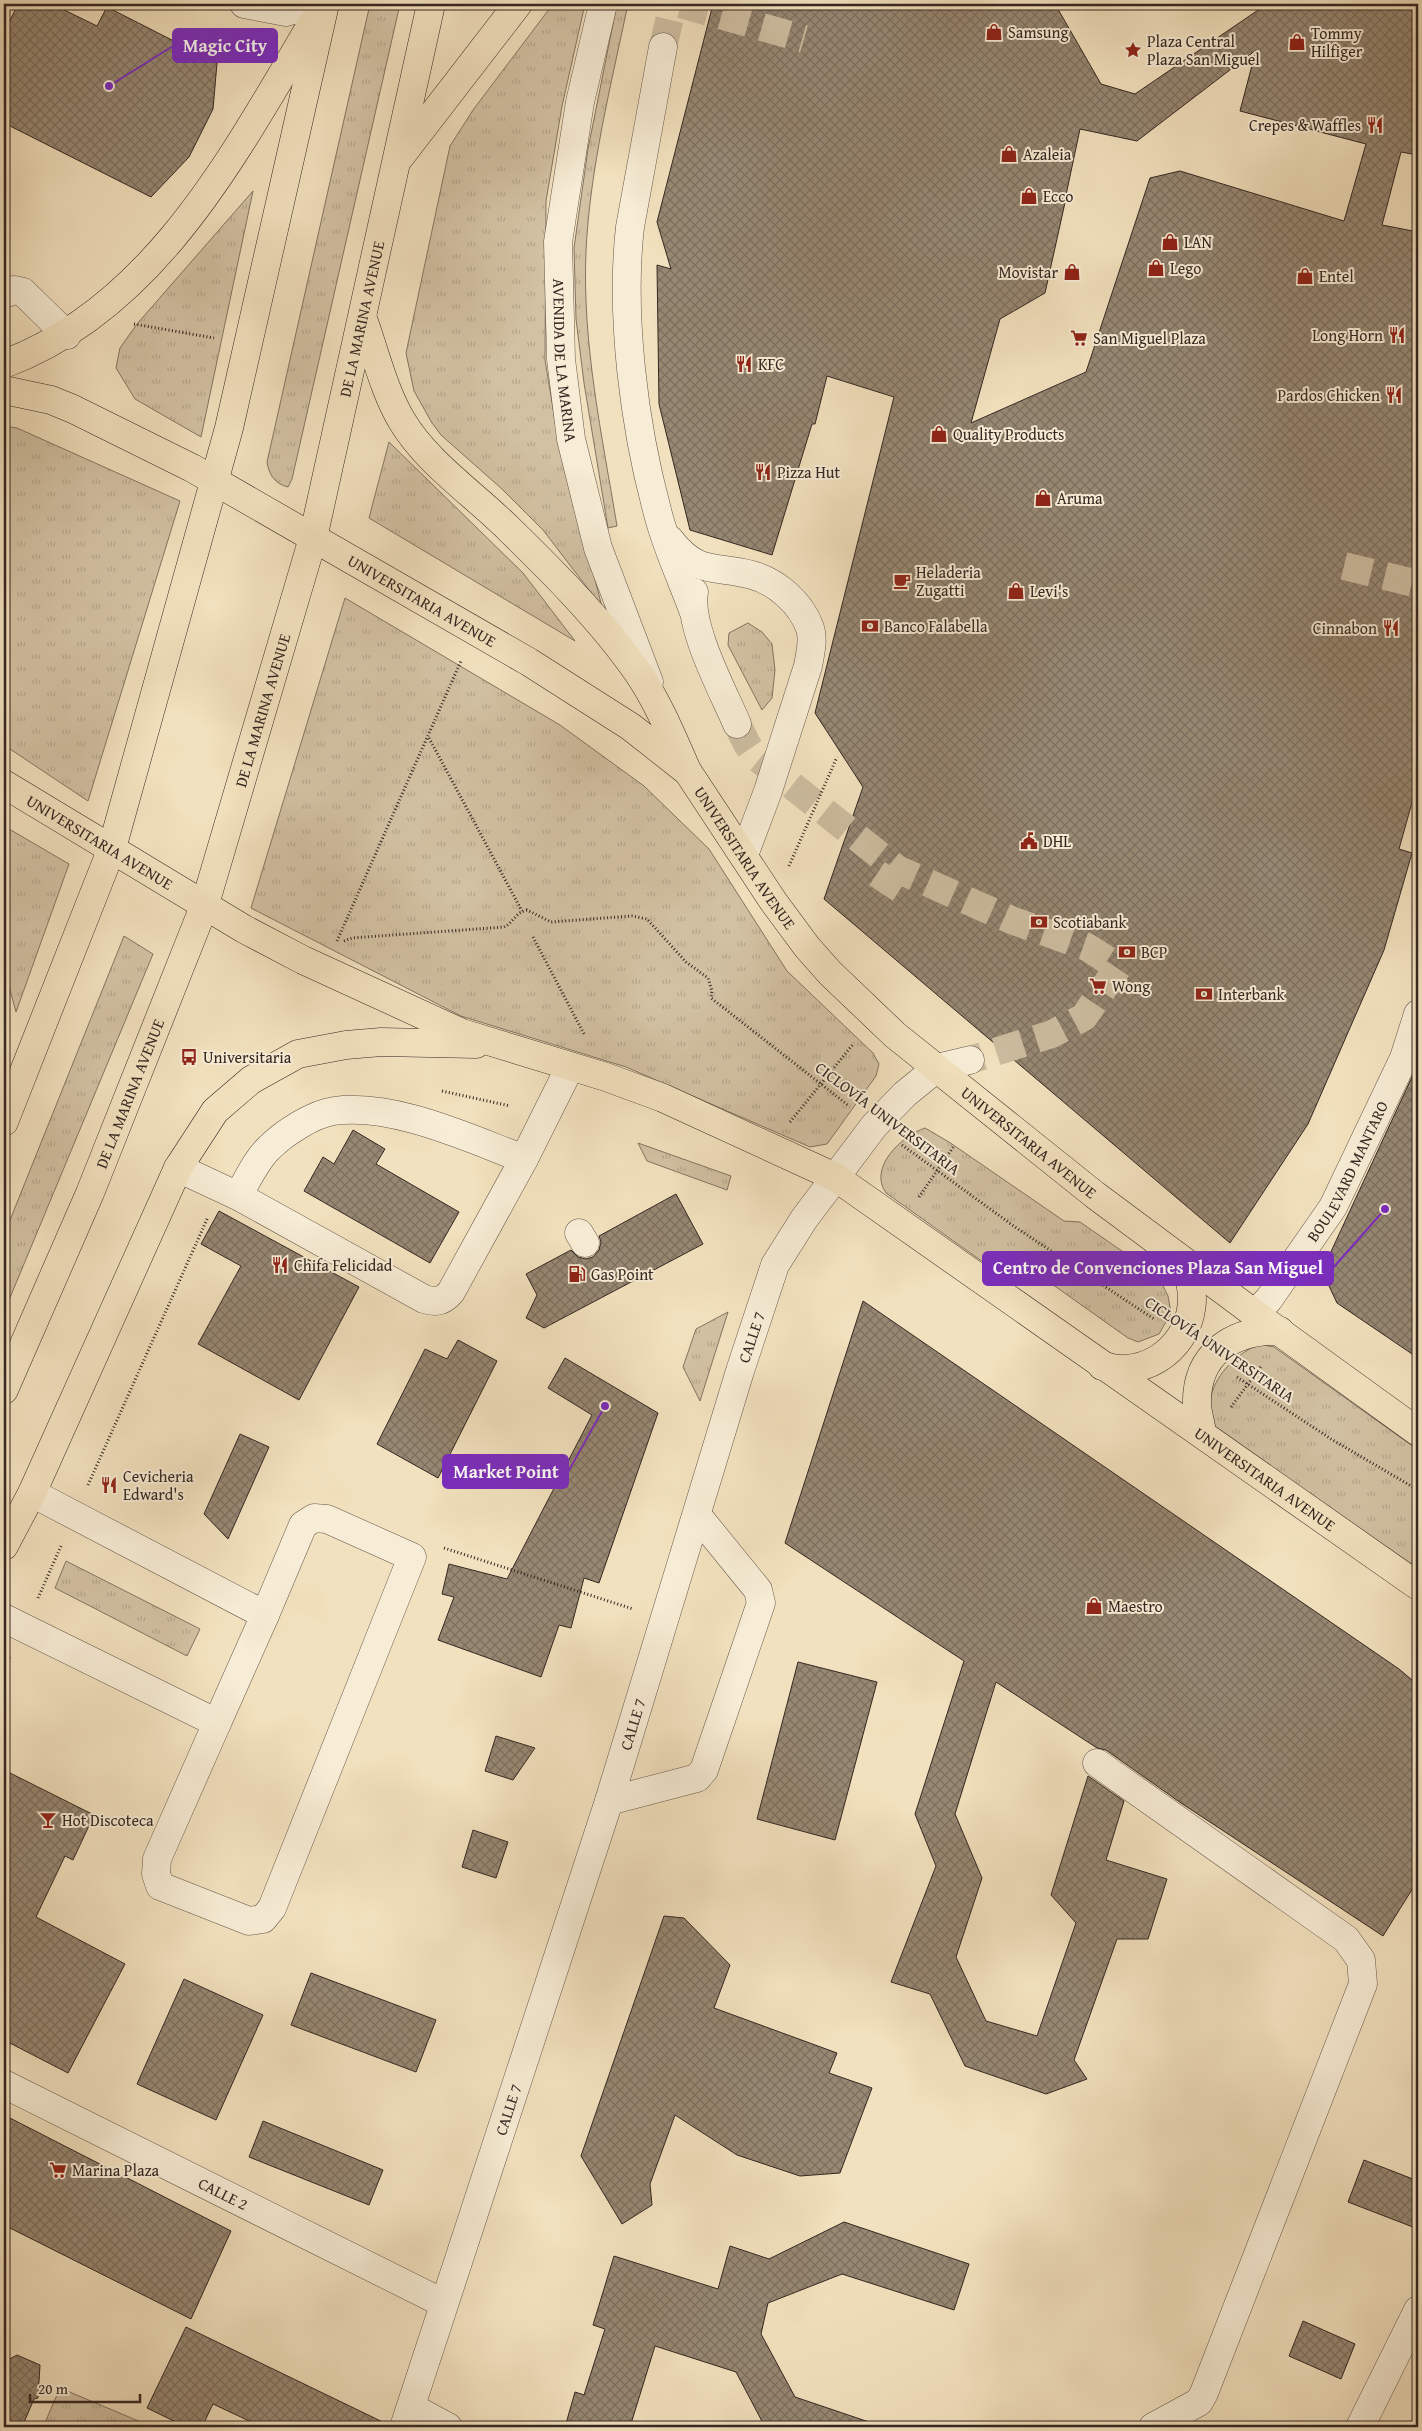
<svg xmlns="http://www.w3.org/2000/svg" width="1422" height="2431" font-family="'Gentium Book Plus',serif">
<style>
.grass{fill:url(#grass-tufts);stroke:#837462}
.building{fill:url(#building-cross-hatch);stroke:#342722;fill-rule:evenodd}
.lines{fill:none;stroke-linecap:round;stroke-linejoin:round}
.minor-tunnel{stroke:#ccbc9f;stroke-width:28;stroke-dasharray:28 14;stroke-linecap:butt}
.minor-casing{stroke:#645649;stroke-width:29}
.major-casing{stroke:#342722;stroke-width:29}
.path{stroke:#342722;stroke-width:3;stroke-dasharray:1 2.5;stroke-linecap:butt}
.minor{stroke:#f7ecd5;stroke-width:28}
.major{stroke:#f2e1be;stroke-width:28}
.labels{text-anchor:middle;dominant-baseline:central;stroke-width:4;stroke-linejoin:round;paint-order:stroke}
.poi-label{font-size:16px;fill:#342722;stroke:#f7ecd5;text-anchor:start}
.street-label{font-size:16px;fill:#342722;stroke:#f7ecd5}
.leader{fill:none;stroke:#7b2cbf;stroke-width:2}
.callout-dot{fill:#7b2cbf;stroke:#f7ecd5;stroke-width:2}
.callout{fill:#7b2cbf;stroke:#7b2cbf;stroke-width:2}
.callout-label{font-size:18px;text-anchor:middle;font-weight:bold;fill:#fff}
</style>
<defs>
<pattern id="grass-tufts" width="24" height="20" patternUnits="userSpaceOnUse" patternTransform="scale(1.25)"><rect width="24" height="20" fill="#d2c1a3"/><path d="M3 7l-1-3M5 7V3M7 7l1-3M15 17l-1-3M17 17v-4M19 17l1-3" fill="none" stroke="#b5a68c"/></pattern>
<pattern id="building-cross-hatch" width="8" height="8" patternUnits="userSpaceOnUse" patternTransform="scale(1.25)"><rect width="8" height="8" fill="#978873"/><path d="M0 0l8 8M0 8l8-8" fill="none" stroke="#7c6f5e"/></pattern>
</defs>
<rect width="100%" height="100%" fill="#f2e1be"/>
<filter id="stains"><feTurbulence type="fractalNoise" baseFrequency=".004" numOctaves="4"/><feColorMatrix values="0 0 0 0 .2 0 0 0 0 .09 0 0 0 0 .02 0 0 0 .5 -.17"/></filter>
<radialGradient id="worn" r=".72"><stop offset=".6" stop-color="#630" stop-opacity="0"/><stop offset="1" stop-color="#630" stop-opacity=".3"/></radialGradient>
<!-- grass -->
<path class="grass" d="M 370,4 L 400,4 L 292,479 L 288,487 C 275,484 269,475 267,462 Z
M 553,4 L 585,4 L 562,106 L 546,201 L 545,360 L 556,427 L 602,607 L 543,530 L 502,489 L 441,435 L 432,423 L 414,391 L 406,353 L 450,146 L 473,110 Z
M 617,4 L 628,4 C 611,85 590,168 586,251 C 582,344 602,435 617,526 L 608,528 L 584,383 L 576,319 L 574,248 L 588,149 Z
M 253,191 L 201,437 L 135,399 L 116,368 L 120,348 L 137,324 Z
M 4,426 L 17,428 L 180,501 L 88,801 L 4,745 Z
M 389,442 L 523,573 L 575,641 L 369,518 Z
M 345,598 L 560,725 L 644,786 L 709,849 L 787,971 L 873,1053 L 879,1064 L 876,1076 L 827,1144 L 810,1147 L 626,1067 L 461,1016 L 251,908 Z
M 748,623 L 762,632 L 772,644 L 775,670 L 772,698 L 762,710 L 728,645 L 729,633 Z
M 4,826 L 69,864 L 16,1012 L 4,968 Z
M 124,936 L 153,954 L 4,1312 L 4,1235 Z
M 925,1128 L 949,1142 L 1064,1221 L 1080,1222 L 1158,1276 L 1168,1296 L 1171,1313 L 1159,1334 L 1138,1342 L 1128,1338 L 1042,1277 L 986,1264 L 886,1193 C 868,1168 901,1136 925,1128 Z
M 638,1143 L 731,1176 L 727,1190 L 647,1161 Z
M 728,1312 L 700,1401 L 683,1367 L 696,1329 Z
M 1259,1344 L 1274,1347 L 1418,1450 L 1418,1539 L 1414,1549 L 1411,1570 L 1211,1424 C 1211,1416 1209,1404 1211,1396 C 1217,1372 1237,1354 1259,1344 Z
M 66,1561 L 200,1629 L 187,1656 L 55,1588 Z
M 60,2388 L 148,2425 L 147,2427 L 43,2427 Z"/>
<!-- building -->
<path class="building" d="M 18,4 L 52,4 L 97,26 L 107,7 L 217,63 L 213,109 L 189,157 L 151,197 L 4,123 L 4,33 Z
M 713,4 L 1055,4 L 1101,84 L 1135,94 L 1267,4 L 1418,4 L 1418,155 L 1401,152 L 1382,225 L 1418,232 L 1418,781 L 1399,849 L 1412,853 L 1384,950 L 1308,1124 L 1230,1243 L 824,899 L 863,787 L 815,713 L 894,397 L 827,376 L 815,424 L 812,424 L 772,555 L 690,530 L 659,404 L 657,265 L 671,269 L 657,222 ZM 1256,50 L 1240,111 L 1366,144 L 1344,221 L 1180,171 L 1150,178 L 1086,372 L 971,423 L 1000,319 L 1045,293 L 1066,198 L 1061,199 L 1066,195 L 1080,129 L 1137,141 Z
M 1418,1064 L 1418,1358 L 1337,1303 L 1322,1271 Z
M 353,1130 L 385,1149 L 376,1164 L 459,1212 L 430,1263 L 304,1191 L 323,1157 L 334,1164 Z
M 676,1194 L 703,1244 L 544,1328 L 526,1318 L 537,1295 L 526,1274 L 571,1250 L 578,1257 L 586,1259 L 593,1257 L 599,1250 L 601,1242 L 599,1236 Z
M 219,1211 L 359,1287 L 299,1400 L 198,1344 L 241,1266 L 201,1244 Z
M 863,1301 L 1399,1669 L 1418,1685 L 1418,1880 L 1383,1936 L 1181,1803 L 1106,1750 L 1097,1748 L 996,1682 L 955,1814 L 982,1878 L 956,1957 L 986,2021 L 1037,2036 L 1076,1923 L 1051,1895 L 1088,1776 L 1124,1801 L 1106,1860 L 1167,1879 L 1148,1939 L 1117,1939 L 1074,2060 L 1087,2079 L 1046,2094 L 965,2066 L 930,1994 L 891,1982 L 936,1866 L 915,1814 L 964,1661 L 785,1543 Z
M 458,1340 L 497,1361 L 438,1478 L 377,1444 L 425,1349 L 447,1359 Z
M 565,1358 L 658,1413 L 599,1583 L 584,1578 L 571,1628 L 559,1625 L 541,1677 L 438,1640 L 454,1597 L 442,1594 L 449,1564 L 507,1579 L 592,1415 L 548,1388 Z
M 240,1434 L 269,1447 L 228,1539 L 204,1514 Z
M 798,1662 L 877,1682 L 835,1840 L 757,1819 Z
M 496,1736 L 535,1748 L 513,1780 L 485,1771 Z
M 4,1770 L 94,1815 L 73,1860 L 65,1856 L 36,1917 L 125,1964 L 68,2073 L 4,2040 Z
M 473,1830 L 508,1842 L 496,1878 L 462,1867 Z
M 664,1916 L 684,1918 L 730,1965 L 714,2008 L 837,2053 L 829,2073 L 872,2088 L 840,2173 L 800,2176 L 737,2155 L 675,2115 L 650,2184 L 652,2205 L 622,2224 L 581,2156 Z
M 311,1973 L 436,2020 L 416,2072 L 291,2025 Z
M 184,1979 L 263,2015 L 216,2120 L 137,2084 Z
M 4,2115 L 231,2231 L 191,2319 L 4,2225 Z
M 263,2121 L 383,2170 L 369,2205 L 249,2157 Z
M 1364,2160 L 1418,2181 L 1418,2229 L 1348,2202 Z
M 844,2222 L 969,2264 L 954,2310 L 842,2274 L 768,2303 L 761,2334 L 795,2397 L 869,2422 L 869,2427 L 765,2427 L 736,2372 L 655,2346 L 630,2427 L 565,2427 L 575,2392 L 584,2395 L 605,2329 L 593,2325 L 614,2256 L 718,2289 L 730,2246 L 769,2259 Z
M 1303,2321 L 1355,2344 L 1341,2379 L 1289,2356 Z
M 186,2327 L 389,2425 L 389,2427 L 262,2427 L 213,2404 L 202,2427 L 186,2427 L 147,2408 Z
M 17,2355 L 40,2365 L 38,2398 L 34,2399 L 22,2427 L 4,2427 L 4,2362 Z"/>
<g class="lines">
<!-- minor-tunnel -->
<path class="minor-tunnel" d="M 681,4 L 804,39
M 663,47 L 673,4
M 1344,566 L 1418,584
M 737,724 L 747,744 L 756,757 L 897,869 L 1011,920 L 1087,947 L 1118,967 L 1084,1017 L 1052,1034 L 970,1060
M 881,893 L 897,869"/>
<!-- minor casing -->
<g class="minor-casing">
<g id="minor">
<path d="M 244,4 L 286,12 L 315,4"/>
<path id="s1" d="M 603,4 L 580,102 L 558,242 L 561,359 L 571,439 L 598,548 L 649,682"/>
<path d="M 663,47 L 630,227 C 620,315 634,425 657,510 C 665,544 681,577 693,610"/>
<path d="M 4,294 L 14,290 L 23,292 L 67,335"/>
<path d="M 670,540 C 698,576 714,565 752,575 C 777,582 801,603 810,628 C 814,640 810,654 808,666 L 768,791 L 744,855"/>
<path d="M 694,592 C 688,627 723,691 737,724"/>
<path d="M 178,1168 L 238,1196 L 424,1299 C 437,1303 443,1301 451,1292 L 524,1159 L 570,1067"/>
<path d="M 238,1196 C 247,1181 256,1160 269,1148 C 284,1133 313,1114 334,1111 C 394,1103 468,1138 524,1159"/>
<path d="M 579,1233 L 585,1243"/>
<path id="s2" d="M 1255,1314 L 1269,1299 L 1333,1207 L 1404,1058 L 1418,1014"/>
<path d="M 4,1618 L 217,1723 L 157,1859 L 156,1874 L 160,1886 L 249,1921 L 263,1919 L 272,1908 L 412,1557 L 327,1519 L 314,1518 L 303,1525 L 265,1615 L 32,1493"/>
<path d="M 217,1723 L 265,1615"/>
<path d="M 1097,1763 L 1346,1939 L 1361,1960 L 1363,1984 L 1204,2393 L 1199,2402 L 1153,2427"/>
<path d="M 609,1801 L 697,1778 L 704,1770 L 761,1603 L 758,1590 L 697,1515"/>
<path id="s3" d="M 4,2084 L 443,2303"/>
<path d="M 411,2407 L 448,2427"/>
<path id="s4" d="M 404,2427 L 609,1801 L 740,1371 L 775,1265 L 804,1219 L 874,1126 L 905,1094 L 937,1068 L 970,1060"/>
<path d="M 1360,2427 L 1418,2310"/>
</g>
</g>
<!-- major casing -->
<g class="major-casing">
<g id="major">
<path d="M 400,157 L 518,4"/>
<path d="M 363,319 C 375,352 384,391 402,421 C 427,463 475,495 509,529 C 553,572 601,620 636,670 C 657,700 671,734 686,768"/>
<path d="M 4,364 C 155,308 235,153 313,22"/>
<path id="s5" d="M 4,390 L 51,400 L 73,409 L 192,468 L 529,662 L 631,727 L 688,772 L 773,901 L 807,947 L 830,973 L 895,1035 L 1095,1195 L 1255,1314 L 1418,1432"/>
<path id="s6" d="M 4,784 L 244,929 L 303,960 L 462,1033 L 606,1077 L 663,1098 L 835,1177 L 1418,1586"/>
<path d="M 4,1122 L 112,848 L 229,428 L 325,4"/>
<path d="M 1102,1366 C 1110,1367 1118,1370 1126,1369 C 1172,1366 1205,1318 1187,1273 C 1185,1268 1181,1262 1178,1257"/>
<path id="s7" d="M 4,1390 L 90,1193 L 205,904 L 313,538 L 431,4"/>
<path d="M 1202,1433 C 1201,1424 1198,1415 1197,1406 C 1195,1355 1232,1329 1280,1331"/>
<path d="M 4,1546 L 32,1493 L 178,1168 L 215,1111 L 251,1080 L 298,1054 L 346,1045 L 381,1042 L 476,1044"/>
</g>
</g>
<!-- path -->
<path class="path" d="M 134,324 L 214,338
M 429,738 L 522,911
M 789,866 L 837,757
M 533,937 L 584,1034
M 337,941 L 461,661
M 344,941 L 352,938 L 504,927 C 513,923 516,912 527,910 L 551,922 L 632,916 L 647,919 L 686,962 L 708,978 L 712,991 L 711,998 L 849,1106
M 442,1091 L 510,1106
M 790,1122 L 854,1043
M 902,1145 L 1015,1227 L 1154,1319
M 919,1197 L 954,1146
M 1237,1377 L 1331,1439 L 1418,1490
M 1231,1407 L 1262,1365
M 88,1485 L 208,1217
M 444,1548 L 633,1609
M 38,1598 L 61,1546
M 4,1667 L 10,1656"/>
<!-- minor -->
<use href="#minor" class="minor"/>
<!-- major -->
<use href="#major" class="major"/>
</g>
<!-- icons -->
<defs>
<g id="shop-bare" transform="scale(1.35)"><path d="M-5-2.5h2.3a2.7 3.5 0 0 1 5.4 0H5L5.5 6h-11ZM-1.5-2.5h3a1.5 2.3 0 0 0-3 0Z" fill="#8f2418" stroke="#f7ecd5" stroke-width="2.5" paint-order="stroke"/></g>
<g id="sight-bare" transform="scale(1.35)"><path d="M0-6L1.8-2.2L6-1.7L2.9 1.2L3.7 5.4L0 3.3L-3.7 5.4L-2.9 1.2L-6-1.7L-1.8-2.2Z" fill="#8f2418" stroke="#f7ecd5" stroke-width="2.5" paint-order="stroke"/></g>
<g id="restaurant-bare" transform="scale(1.35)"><path d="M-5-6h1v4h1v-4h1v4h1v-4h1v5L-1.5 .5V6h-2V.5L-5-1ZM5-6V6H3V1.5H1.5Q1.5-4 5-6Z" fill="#8f2418" stroke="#f7ecd5" stroke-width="2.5" paint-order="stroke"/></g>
<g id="supermarket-bare" transform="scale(1.35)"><path d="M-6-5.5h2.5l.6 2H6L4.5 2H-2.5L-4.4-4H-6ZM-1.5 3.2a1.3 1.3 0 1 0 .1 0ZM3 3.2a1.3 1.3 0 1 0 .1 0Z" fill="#8f2418" stroke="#f7ecd5" stroke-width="2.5" paint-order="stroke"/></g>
<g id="cafe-bare" transform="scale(1.35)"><path d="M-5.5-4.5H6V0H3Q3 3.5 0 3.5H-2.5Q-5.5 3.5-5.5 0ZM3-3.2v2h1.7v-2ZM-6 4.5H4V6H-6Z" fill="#8f2418" stroke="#f7ecd5" stroke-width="2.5" paint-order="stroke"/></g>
<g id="bank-bare" transform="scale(1.35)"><path d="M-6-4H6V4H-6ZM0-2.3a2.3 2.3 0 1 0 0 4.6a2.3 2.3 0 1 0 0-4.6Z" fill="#8f2418" stroke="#f7ecd5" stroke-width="2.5" paint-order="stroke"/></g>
<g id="civic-bare" transform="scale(1.35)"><path d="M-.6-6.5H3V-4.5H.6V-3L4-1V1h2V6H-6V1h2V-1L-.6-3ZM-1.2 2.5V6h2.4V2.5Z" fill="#8f2418" stroke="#f7ecd5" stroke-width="2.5" paint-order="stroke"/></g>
<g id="bus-bare" transform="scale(1.35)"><path d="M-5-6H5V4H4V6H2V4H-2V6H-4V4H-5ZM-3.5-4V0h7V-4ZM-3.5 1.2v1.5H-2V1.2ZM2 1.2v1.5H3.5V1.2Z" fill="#8f2418" stroke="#f7ecd5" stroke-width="2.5" paint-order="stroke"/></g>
<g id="fuel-bare" transform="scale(1.35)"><path d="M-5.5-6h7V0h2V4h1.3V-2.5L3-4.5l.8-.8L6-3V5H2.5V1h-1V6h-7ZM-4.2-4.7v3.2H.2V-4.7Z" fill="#8f2418" stroke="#f7ecd5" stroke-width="2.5" paint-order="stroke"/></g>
<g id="bar-bare" transform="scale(1.35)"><path d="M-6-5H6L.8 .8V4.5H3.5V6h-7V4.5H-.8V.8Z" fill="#8f2418" stroke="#f7ecd5" stroke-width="2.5" paint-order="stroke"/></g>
</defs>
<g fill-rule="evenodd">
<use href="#shop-bare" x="994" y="32"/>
<use href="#shop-bare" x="1297" y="42"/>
<use href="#sight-bare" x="1133" y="50"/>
<use href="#restaurant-bare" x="1375" y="125"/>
<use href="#shop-bare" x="1009" y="154"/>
<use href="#shop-bare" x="1029" y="196"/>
<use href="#shop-bare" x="1170" y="242"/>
<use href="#shop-bare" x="1156" y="268"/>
<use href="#shop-bare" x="1072" y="272"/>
<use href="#shop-bare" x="1305" y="276"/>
<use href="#restaurant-bare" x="1397" y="335"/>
<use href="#supermarket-bare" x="1079" y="338"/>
<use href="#restaurant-bare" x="744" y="364"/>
<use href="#restaurant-bare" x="1394" y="395"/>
<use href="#shop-bare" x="939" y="434"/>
<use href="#restaurant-bare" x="763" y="472"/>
<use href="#shop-bare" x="1043" y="498"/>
<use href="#cafe-bare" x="902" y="581"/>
<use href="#shop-bare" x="1016" y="591"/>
<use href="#bank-bare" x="870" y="626"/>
<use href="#restaurant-bare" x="1391" y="628"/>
<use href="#civic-bare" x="1029" y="841"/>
<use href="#bank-bare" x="1039" y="922"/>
<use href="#bank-bare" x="1127" y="952"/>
<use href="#supermarket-bare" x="1098" y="986"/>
<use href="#bank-bare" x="1204" y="994"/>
<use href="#bus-bare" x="189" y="1057"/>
<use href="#restaurant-bare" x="280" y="1265"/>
<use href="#fuel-bare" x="577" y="1274"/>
<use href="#restaurant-bare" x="109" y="1485"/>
<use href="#shop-bare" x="1094" y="1606"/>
<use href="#bar-bare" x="48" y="1820"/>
<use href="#supermarket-bare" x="58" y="2170"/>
</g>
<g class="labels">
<!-- poi labels -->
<g class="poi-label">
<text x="1008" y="32">Samsung</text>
<text x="1311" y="33">Tommy<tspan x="1311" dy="18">Hilfiger</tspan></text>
<text x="1147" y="41">Plaza Central<tspan x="1147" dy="18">Plaza San Miguel</tspan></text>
<text x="1361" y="125" text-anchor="end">Crepes &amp; Waffles</text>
<text x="1023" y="154">Azaleia</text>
<text x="1043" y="196">Ecco</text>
<text x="1184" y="242">LAN</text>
<text x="1170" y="268">Lego</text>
<text x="1058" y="272" text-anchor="end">Movistar</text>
<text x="1319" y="276">Entel</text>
<text x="1383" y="335" text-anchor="end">Long Horn</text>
<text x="1093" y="338">San Miguel Plaza</text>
<text x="758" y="364">KFC</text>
<text x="1380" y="395" text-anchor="end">Pardos Chicken</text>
<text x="953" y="434">Quality Products</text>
<text x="777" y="472">Pizza Hut</text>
<text x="1057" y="498">Aruma</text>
<text x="916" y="572">Heladeria<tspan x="916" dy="18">Zugatti</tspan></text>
<text x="1030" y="591">Levi's</text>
<text x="884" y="626">Banco Falabella</text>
<text x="1377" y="628" text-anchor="end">Cinnabon</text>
<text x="1043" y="841">DHL</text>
<text x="1053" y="922">Scotiabank</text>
<text x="1141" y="952">BCP</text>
<text x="1112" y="986">Wong</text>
<text x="1218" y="994">Interbank</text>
<text x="203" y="1057">Universitaria</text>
<text x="294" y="1265">Chifa Felicidad</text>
<text x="591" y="1274">Gas Point</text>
<text x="123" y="1476">Cevicheria<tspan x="123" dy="18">Edward's</tspan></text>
<text x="1108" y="1606">Maestro</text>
<text x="62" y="1820">Hot Discoteca</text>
<text x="72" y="2170">Marina Plaza</text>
</g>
<!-- street labels -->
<g class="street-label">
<text stroke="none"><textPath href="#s7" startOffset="1132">DE LA MARINA AVENUE</textPath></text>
<text stroke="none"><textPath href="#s1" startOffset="361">AVENIDA DE LA MARINA</textPath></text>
<text stroke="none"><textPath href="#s5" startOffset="470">UNIVERSITARIA AVENUE</textPath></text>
<text stroke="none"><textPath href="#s7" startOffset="728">DE LA MARINA AVENUE</textPath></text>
<text stroke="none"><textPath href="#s6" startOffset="112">UNIVERSITARIA AVENUE</textPath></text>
<text stroke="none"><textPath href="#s5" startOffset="890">UNIVERSITARIA AVENUE</textPath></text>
<text stroke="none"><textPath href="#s7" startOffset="322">DE LA MARINA AVENUE</textPath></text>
<text transform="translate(888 1118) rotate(37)">CICLOVÍA UNIVERSITARIA</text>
<text stroke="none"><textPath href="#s5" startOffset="1295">UNIVERSITARIA AVENUE</textPath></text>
<text stroke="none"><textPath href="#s2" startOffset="171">BOULEVARD MANTARO</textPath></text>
<text stroke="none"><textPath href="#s4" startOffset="1144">CALLE 7</textPath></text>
<text transform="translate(1220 1349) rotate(34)">CICLOVÍA UNIVERSITARIA</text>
<text stroke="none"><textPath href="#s6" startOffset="1448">UNIVERSITARIA AVENUE</textPath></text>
<text stroke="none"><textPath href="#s4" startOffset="739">CALLE 7</textPath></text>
<text stroke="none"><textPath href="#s4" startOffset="334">CALLE 7</textPath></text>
<text stroke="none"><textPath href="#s3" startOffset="245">CALLE 2</textPath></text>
</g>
</g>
<!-- callouts -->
<path class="leader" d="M109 86L173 46M1385 1209L1333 1268M605 1406L568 1472"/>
<g class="callout-dot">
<circle cx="109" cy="86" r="5"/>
<circle cx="1385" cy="1209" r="5"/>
<circle cx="605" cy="1406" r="5"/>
</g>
<g class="callout">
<rect x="173" y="29" width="104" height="33" rx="5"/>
<rect x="983" y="1252" width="350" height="33" rx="5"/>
<rect x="443" y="1455" width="125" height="33" rx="5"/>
</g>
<g class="callout-label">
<text x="225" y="52">Magic City</text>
<text x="1158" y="1274">Centro de Convenciones Plaza San Miguel</text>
<text x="506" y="1478">Market Point</text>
</g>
<!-- margin -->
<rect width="1422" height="2431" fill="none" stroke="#f2e1be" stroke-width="20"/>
<rect x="5" y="5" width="1412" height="2421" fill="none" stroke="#342722" stroke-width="2.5"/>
<rect x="10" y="10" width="1402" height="2411" fill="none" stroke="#342722"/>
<!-- scale -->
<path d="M30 2394v8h110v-8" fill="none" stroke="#342722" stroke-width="2.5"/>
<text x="38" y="2394" font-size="15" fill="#342722" stroke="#f7ecd5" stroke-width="4" paint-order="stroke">20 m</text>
<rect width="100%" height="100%" filter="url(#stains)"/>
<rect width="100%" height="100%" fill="url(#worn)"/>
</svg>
